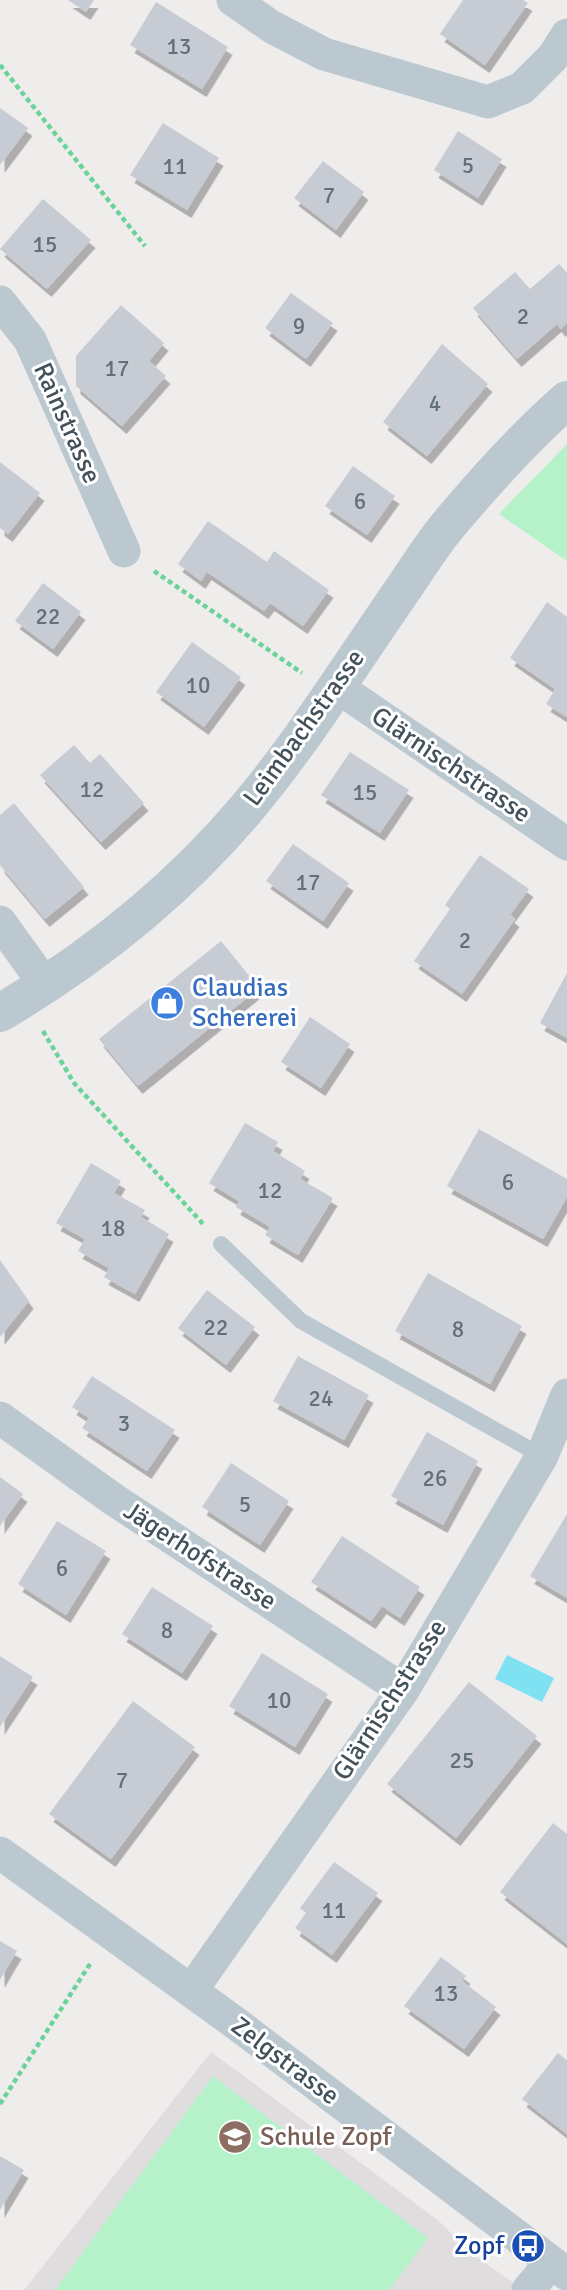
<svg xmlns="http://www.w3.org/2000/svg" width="567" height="2290" font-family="Signika,sans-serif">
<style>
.education{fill:#e0ddde}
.green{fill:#b5f2c9}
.water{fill:#7ee2f3}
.building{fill:#c7cbd3;filter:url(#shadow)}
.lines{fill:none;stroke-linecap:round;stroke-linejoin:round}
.path{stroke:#6ad399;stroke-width:4.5;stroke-dasharray:5 3.5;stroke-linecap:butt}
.service{stroke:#bbc8d0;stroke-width:16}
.minor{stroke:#bbc8d0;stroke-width:33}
.tertiary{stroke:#bbc8d0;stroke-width:38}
.labels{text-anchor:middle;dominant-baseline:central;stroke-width:6;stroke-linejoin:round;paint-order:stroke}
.number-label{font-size:23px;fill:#647079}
.street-label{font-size:26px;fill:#43515b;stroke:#fff}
.shop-label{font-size:26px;fill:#366cbe;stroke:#fff;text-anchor:start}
.education-label{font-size:26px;fill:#785e54;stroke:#fff;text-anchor:start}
.transit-label{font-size:26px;fill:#164399;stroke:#fff;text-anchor:end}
</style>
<defs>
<filter id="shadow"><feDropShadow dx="4.5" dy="8" stdDeviation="0" flood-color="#0004"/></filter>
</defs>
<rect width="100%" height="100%" fill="#efecec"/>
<!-- education -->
<path class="education" d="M 211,2052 L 439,2221 L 471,2253 L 524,2290 L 24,2290 Z"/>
<!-- green -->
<path class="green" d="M 567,444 L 567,561 L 499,514 Z
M 213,2076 L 428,2238 L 389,2290 L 55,2290 Z"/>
<!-- water -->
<path class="water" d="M 507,1655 L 554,1678 L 542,1702 L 495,1679 Z"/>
<!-- building -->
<path class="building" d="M 68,0 L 94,0 L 86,12 Z
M 463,0 L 523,0 L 528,3 L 485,65 L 440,34 Z
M 156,2 L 228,47 L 202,89 L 130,45 Z
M 0,108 L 28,128 L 0,165 Z
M 163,123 L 219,158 L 187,210 L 130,175 Z
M 458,131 L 502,159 L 478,198 L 434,170 Z
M 323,161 L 364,192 L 336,230 L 294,198 Z
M 43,199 L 91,240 L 47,289 L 0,249 Z
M 559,264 L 567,273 L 567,323 L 561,329 L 557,324 L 517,359 L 473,308 L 515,272 L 530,289 Z
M 291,293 L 333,323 L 306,359 L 265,328 Z
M 121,305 L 164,343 L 149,361 L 166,376 L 122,426 L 76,386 L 76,356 Z
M 442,344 L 488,384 L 427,456 L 383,422 Z
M 0,462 L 40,493 L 8,534 L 0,528 Z
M 353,466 L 395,496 L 367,535 L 325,506 Z
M 208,521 L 267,562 L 274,551 L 329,590 L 303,626 L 270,603 L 264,611 L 207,572 L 201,581 L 178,564 Z
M 43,583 L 81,612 L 53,649 L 15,621 Z
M 547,602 L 567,617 L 567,717 L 546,704 L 555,689 L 510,658 Z
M 192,642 L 241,677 L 204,727 L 156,692 Z
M 74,745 L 90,763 L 100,754 L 144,803 L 101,842 L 40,775 Z
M 350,752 L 409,790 L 380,833 L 321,795 Z
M 14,803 L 84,887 L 45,919 L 0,865 L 0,815 Z
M 293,844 L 349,883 L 323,921 L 266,881 Z
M 480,855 L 529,889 L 510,915 L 515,919 L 462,994 L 414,961 L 450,909 L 445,905 Z
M 221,941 L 259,988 L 138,1086 L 99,1039 Z
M 567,973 L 567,1038 L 540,1023 Z
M 310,1017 L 350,1044 L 321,1088 L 281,1062 Z
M 245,1123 L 278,1142 L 273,1151 L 305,1171 L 300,1179 L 333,1198 L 298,1255 L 265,1235 L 270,1227 L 236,1207 L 239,1201 L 209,1183 Z
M 479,1129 L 567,1179 L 567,1197 L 543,1239 L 447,1186 Z
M 91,1163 L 121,1181 L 114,1193 L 145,1210 L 141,1217 L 169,1234 L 135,1294 L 104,1277 L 109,1268 L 78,1251 L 85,1239 L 56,1223 Z
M 0,1260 L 29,1301 L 0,1337 Z
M 428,1273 L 522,1326 L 490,1384 L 395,1331 Z
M 207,1290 L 255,1327 L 226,1365 L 178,1328 Z
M 298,1356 L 369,1395 L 344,1440 L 273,1401 Z
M 92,1376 L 175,1430 L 147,1471 L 82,1428 L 89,1418 L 72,1407 Z
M 427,1432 L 478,1461 L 443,1525 L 391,1496 Z
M 231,1463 L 289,1501 L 260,1545 L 202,1507 Z
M 0,1477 L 23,1494 L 0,1526 Z
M 567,1514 L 567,1598 L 530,1576 Z
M 57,1521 L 106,1551 L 66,1615 L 18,1584 Z
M 342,1536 L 420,1587 L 400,1618 L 382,1606 L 371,1621 L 311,1582 Z
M 152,1587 L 213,1626 L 182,1673 L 122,1634 Z
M 262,1653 L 328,1694 L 295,1747 L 229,1706 Z
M 0,1656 L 33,1677 L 0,1727 Z
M 469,1682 L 537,1736 L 456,1838 L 387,1784 Z
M 133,1701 L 195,1747 L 111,1859 L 49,1814 Z
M 553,1823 L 567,1834 L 567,1944 L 500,1892 Z
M 334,1862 L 378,1893 L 332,1955 L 295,1928 L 306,1913 L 300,1908 Z
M 0,1941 L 17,1951 L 0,1980 Z
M 441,1957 L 466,1976 L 462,1981 L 496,2007 L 464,2049 L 404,2006 Z
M 558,2053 L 567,2060 L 567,2134 L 522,2099 Z
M 0,2156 L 24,2170 L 0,2210 Z"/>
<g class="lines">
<!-- path -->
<path class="path" d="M 0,65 L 145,246
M 154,571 L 302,673
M 43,1031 L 74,1083 L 204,1225
M 0,2104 L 90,1964"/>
<!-- service -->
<path class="service" d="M 221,1244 L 301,1321 L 542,1456"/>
<!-- minor -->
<path class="minor" d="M 233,0 L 272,27 L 324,54 L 488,102 L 522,88 L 553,57 L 567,35
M 0,302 L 30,340 L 124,551
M 336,686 L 567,844
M 0,922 L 46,986
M 0,1418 L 113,1499 L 403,1690
M 0,1853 L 234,2022 L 567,2274
M 191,1991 L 403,1690 L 542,1456 L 567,1395
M 528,2290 L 551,2263"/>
<!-- tertiary -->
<path class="tertiary" d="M 0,1013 C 93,958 178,890 247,808 C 304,740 351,664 401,592 C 417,569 432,544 450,523 C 486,480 525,437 567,400"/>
</g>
<!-- icons -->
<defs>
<g id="shop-disc" transform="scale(1.75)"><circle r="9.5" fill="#3f7fe0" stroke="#fff"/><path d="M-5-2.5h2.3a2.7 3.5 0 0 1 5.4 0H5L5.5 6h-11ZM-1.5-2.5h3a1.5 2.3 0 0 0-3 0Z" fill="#fff"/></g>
<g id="school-disc" transform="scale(1.75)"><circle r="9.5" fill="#8d6e63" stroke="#fff"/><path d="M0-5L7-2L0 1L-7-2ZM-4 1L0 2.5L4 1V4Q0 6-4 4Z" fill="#fff"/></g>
<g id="bus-disc" transform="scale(1.75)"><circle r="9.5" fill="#1a4fb4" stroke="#fff"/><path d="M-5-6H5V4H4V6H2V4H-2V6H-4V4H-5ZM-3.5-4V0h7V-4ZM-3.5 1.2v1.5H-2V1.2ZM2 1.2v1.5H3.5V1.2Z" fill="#fff"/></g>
</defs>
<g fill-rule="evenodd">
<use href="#shop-disc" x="167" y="1003"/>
<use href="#school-disc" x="235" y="2137"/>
<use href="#bus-disc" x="528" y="2246"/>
</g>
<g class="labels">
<!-- number labels -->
<g class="number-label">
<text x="179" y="46">13</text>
<text x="468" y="165">5</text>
<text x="175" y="166">11</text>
<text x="329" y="195">7</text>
<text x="45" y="244">15</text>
<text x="523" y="316">2</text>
<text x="299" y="326">9</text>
<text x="117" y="368">17</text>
<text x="435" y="403">4</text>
<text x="360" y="501">6</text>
<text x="48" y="616">22</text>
<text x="198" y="685">10</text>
<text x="92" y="789">12</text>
<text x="365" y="792">15</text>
<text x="308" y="882">17</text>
<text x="465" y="940">2</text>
<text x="508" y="1182">6</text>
<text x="270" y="1190">12</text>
<text x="113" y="1228">18</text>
<text x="216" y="1327">22</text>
<text x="458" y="1329">8</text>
<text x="321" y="1398">24</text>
<text x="124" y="1423">3</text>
<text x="435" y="1478">26</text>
<text x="245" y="1504">5</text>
<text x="62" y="1568">6</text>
<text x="167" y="1630">8</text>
<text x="279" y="1700">10</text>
<text x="462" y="1760">25</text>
<text x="122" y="1780">7</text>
<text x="334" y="1910">11</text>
<text x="446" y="1993">13</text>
</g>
<!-- street labels -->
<g class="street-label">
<text transform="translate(67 423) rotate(66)">Rainstrasse</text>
<text transform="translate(304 728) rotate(-54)">Leimbachstrasse</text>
<text transform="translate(451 765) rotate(34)">Glärnischstrasse</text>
<text transform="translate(200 1556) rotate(33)">Jägerhofstrasse</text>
<text transform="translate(390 1700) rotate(-57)">Glärnischstrasse</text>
<text transform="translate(285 2061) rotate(37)">Zelgstrasse</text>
</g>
<!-- shop labels -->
<g class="shop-label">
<text x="192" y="988">Claudias<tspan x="192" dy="30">Schererei</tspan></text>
</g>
<!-- education labels -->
<g class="education-label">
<text x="260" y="2137">Schule Zopf</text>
</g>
<!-- transit labels -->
<g class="transit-label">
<text x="504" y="2246">Zopf</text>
</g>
</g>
</svg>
